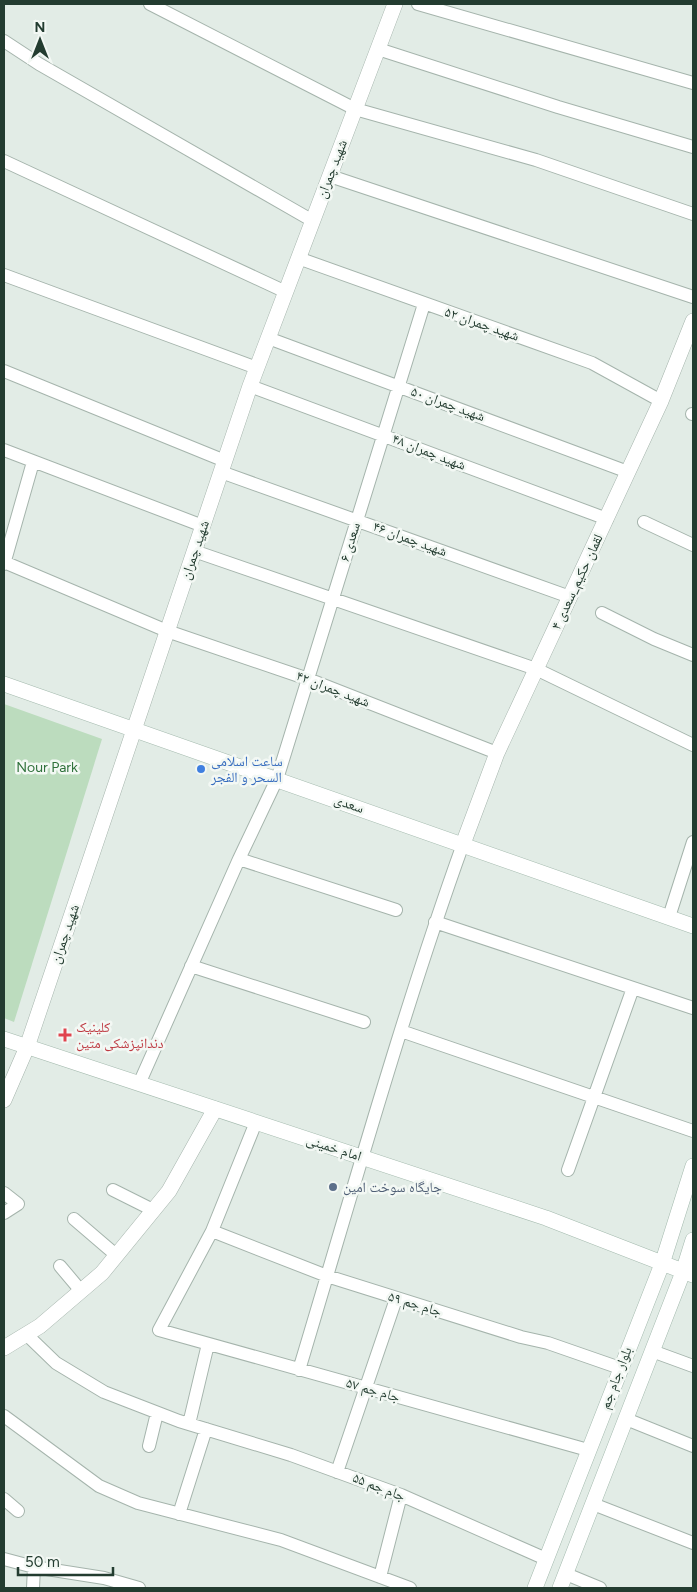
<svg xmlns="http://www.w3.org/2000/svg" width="697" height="1592" font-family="Figtree,'Noto Naskh Arabic',sans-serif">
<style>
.green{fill:#bcdcbe}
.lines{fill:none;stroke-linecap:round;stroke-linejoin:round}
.minor-casing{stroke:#a5b4ac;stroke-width:14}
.tertiary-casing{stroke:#a5b4ac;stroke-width:16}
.secondary-casing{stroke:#a4baae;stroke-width:16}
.minor{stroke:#fff;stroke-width:12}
.tertiary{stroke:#fff;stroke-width:15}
.secondary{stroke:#fff;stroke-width:15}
.shop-dot{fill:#3f7fe0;stroke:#f3f8f4;stroke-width:2}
.health-dot{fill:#e0444e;stroke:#f3f8f4;stroke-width:2}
.service-dot{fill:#5c6f8a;stroke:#f3f8f4;stroke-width:2}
.labels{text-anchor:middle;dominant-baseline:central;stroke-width:5;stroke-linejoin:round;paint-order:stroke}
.street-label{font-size:14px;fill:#233c30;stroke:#f3f8f4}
.shop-label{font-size:14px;fill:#366cbe;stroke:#f3f8f4;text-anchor:start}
.park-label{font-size:14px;fill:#2f713b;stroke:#f3f8f4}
.health-label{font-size:14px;fill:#be3a42;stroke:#f3f8f4;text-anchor:start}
.service-label{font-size:14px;fill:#4e5e75;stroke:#f3f8f4;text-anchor:start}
</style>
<rect width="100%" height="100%" fill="#e2ece6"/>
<!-- green -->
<path class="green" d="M 4,704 L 102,739 L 14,1022 L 4,1018 Z"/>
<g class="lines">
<!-- minor casing -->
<g class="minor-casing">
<path id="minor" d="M 150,4 L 355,109 L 536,160 L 693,214
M 418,4 L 693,83
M 4,41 L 39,64 L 313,221
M 378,49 L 558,107 L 693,147
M 4,161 L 286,292
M 330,176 L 693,297
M 298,258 L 592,363 L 661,401
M 4,275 L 257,368
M 268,338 L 628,472
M 4,371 L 225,461
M 250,386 L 607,519
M 692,414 L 693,414
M 4,450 L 203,526
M 221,472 L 570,597
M 644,522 L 693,545
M 194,551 L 536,669 L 693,745
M 4,562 L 167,631 L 308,679 L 497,753
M 4,564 L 33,462
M 602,613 L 654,639 L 693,655
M 239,859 L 396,910
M 669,917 L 693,842
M 435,922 L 693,1008
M 191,966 L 364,1022
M 401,1031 L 693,1131
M 139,1084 L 239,859 L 277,779 L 424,304
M 256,1122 L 212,1231 L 159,1330 L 588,1450
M 568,1170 L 633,988
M 113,1190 L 153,1210
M 4,1193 L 18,1204 L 4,1213
M 74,1219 L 116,1255
M 212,1231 L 327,1276 L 521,1337 L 548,1343 L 620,1368
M 60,1266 L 81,1291
M 26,1334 L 56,1363 L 104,1392 L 179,1421 L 291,1455 L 401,1495 L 546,1559
M 652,1351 L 693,1366
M 299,1370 C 352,1194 401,1017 463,844
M 4,1416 L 99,1486 L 138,1503 L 281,1540 L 410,1588
M 626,1419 L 693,1446
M 189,1424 L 208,1344
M 149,1446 L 157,1413
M 337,1472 L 396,1299
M 4,1499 L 18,1511
M 593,1504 L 693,1543
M 179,1514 L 206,1429
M 4,1559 L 34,1567 L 104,1578 L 139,1588
M 566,1574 L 600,1588
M 380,1577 L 401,1495
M 33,1588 L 34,1567"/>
</g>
<!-- tertiary casing -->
<g class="tertiary-casing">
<path id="tertiary" d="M 463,844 L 497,753 L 661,401 L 693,321
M 4,1100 L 27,1047 L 250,386 L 395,4
M 4,1348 L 40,1326 L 102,1273 L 169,1191 L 215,1109"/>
</g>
<!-- secondary casing -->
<g class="secondary-casing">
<path id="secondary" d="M 4,684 L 693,926
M 4,1039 L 546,1218 L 693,1275
M 535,1588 L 662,1264 L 693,1166
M 560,1588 L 683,1272 L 693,1240"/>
</g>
<!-- minor -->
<use href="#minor" class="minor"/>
<!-- tertiary -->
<use href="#tertiary" class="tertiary"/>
<!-- secondary -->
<use href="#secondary" class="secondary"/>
</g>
<!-- markers -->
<circle class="shop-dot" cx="201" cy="769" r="5"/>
<path class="health-dot" d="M62.5 1027.5h5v5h5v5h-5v5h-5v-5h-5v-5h5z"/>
<circle class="service-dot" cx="333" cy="1187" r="5"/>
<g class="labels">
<!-- street labels -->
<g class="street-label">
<text transform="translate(332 169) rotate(-69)">شهید چمران</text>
<text transform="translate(482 324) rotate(19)">شهید چمران ۵۲</text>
<text transform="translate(448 404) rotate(20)">شهید چمران ۵۰</text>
<text transform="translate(429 452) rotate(21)">شهید چمران ۴۸</text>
<text transform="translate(410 539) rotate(20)">شهید چمران ۴۶</text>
<text transform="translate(350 542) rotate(-73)">سعدی ۶</text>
<text transform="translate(195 550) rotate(-71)">شهید چمران</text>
<text transform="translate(577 582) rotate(-65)">لقمان حکیم_سعدی ۴</text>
<text transform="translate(333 689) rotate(21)">شهید چمران ۴۲</text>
<text transform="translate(349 804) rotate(19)">سعدی</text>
<text transform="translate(65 934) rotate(-71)">شهید چمران</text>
<text transform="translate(334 1148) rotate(18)">امام خمینی</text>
<text transform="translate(415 1304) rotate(17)">جام جم ۵۹</text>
<text transform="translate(616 1378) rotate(-69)">بلوار جام جم</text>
<text transform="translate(373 1390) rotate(16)">جام جم ۵۷</text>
<text transform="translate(379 1487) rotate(21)">جام جم ۵۵</text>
</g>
<!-- shop labels -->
<g class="shop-label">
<text x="211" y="761">ساعت اسلامی<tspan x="211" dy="16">السحر و الفجر</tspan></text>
</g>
<!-- park labels -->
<g class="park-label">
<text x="47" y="767">Nour Park</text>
</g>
<!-- health labels -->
<g class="health-label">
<text x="76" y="1027">کلینیک<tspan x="76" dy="16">دندانپزشکی متین</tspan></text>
</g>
<!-- service labels -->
<g class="service-label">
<text x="343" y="1187">جایگاه سوخت امین</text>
</g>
</g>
<!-- border -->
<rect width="697" height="1592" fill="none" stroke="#233c30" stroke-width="10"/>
<!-- north arrow -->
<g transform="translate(40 40)" stroke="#f3f8f4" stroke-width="4" paint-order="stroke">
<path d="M0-4L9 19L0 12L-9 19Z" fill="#233c30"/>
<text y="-8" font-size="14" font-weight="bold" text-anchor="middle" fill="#233c30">N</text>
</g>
<!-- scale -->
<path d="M18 1567v8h95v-8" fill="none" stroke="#233c30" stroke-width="2.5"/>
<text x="25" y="1567" font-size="15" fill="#233c30" stroke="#f3f8f4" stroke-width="4" paint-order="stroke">50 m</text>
</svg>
